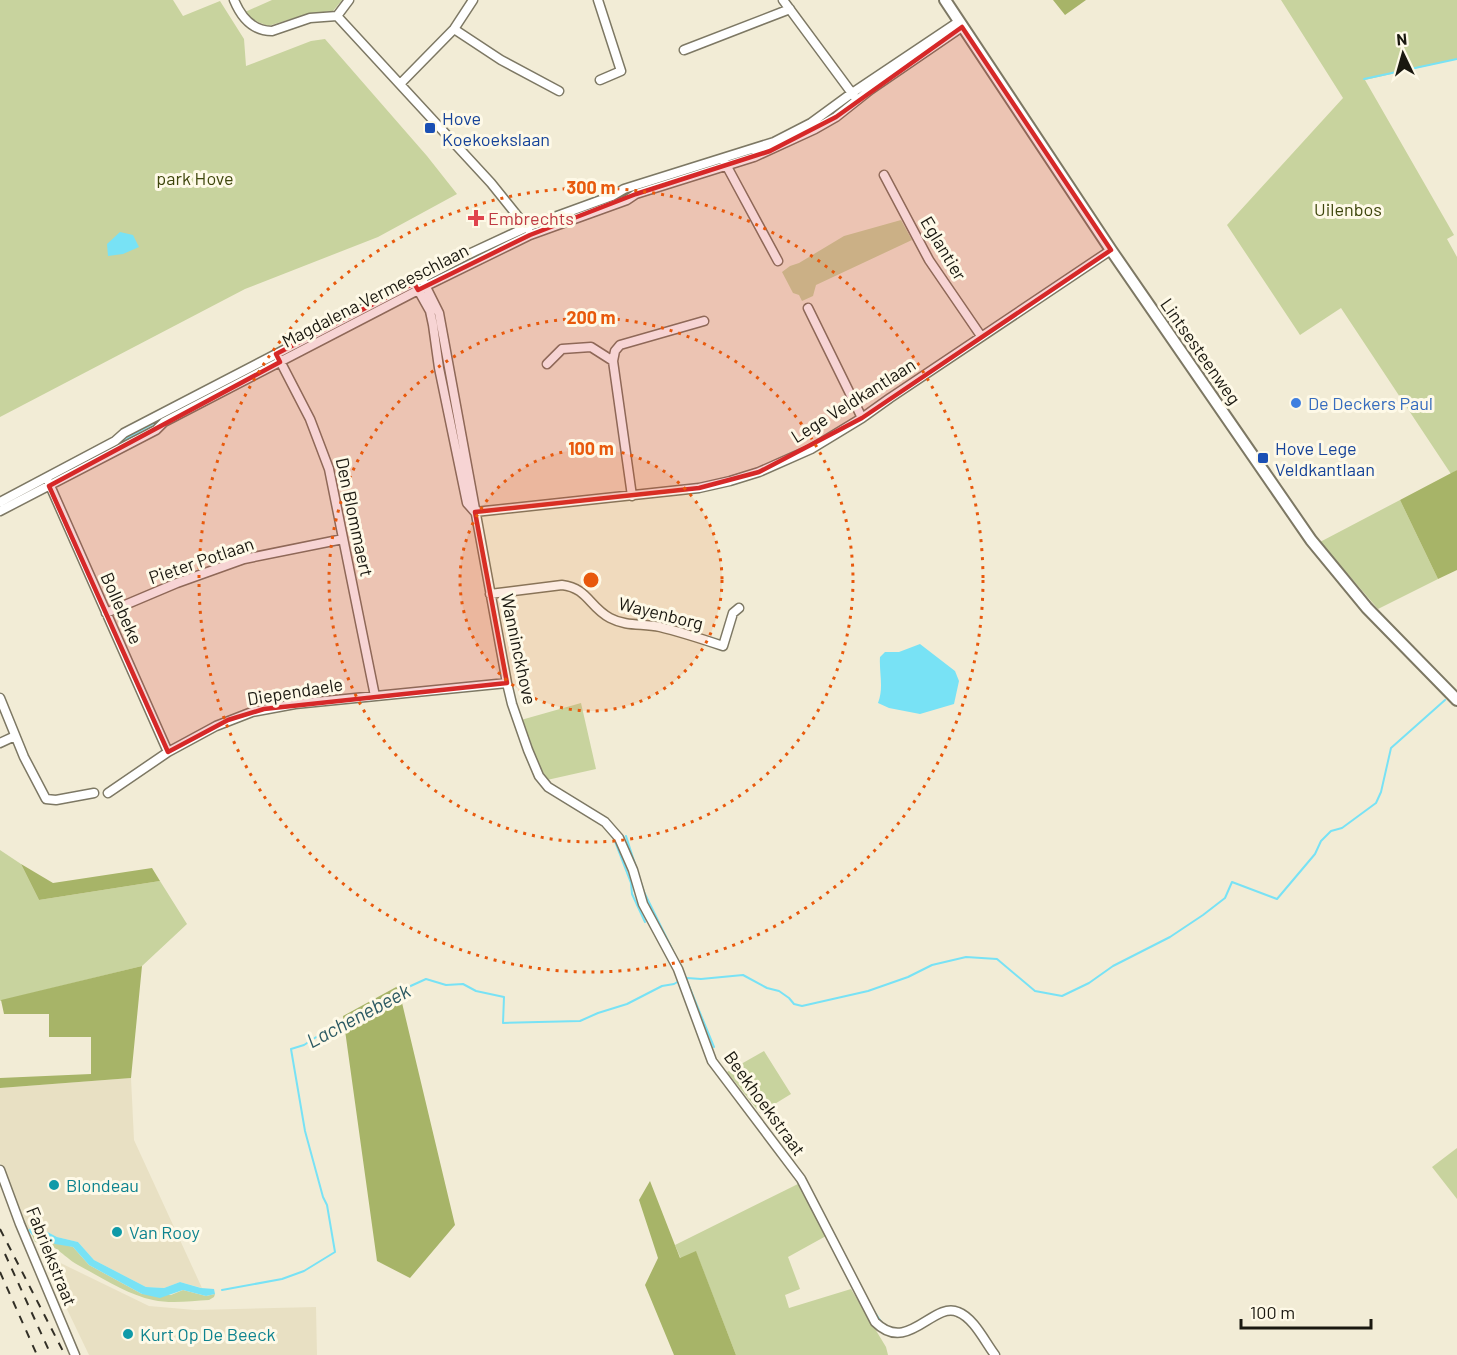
<svg xmlns="http://www.w3.org/2000/svg" width="1457" height="1355" font-family="Barlow,sans-serif">
<style>
.built{fill:#e8e0c3}
.green{fill:#c8d39e}
.forest{fill:#a7b468}
.water{fill:#78e2f5}
.lines{fill:none;stroke-linecap:round;stroke-linejoin:round}
.stream{stroke:#78e2f5;stroke-width:2}
.minor-casing{stroke:#7d7864;stroke-width:11}
.tertiary-casing{stroke:#7d7864;stroke-width:14}
.minor{stroke:#fff;stroke-width:8}
.tertiary{stroke:#fff;stroke-width:10}
.rail{stroke:#322f26;stroke-width:2;stroke-dasharray:8 8;stroke-linecap:butt}
.marked{fill:#d62828;fill-opacity:0.2;stroke:#d62828;stroke-width:4.5;stroke-linejoin:round}
.ring{fill:none;stroke:#e8590c;stroke-width:3;stroke-dasharray:3 6}
.transit-dot{fill:#1a4fb4;stroke:#fef9e7;stroke-width:2}
.health-dot{fill:#e0444e;stroke:#fef9e7;stroke-width:2}
.shop-dot{fill:#3f7fe0;stroke:#fef9e7;stroke-width:2}
.culture-dot{fill:#0f9aa8;stroke:#fef9e7;stroke-width:2}
.labels{text-anchor:middle;dominant-baseline:central;stroke-width:6;stroke-linejoin:round;paint-order:stroke}
.transit-label{font-size:18px;fill:#164399;stroke:#fef9e7;text-anchor:start}
.park-label{font-size:18px;fill:#3e460c;stroke:#fef9e7}
.health-label{font-size:18px;fill:#be3a42;stroke:#fef9e7;text-anchor:start}
.street-label{font-size:18px;fill:#1a1810;stroke:#fef9e7}
.shop-label{font-size:18px;fill:#366cbe;stroke:#fef9e7;text-anchor:start}
.culture-label{font-size:18px;fill:#0d838f;stroke:#fef9e7;text-anchor:start}
.water-label{font-size:20px;font-style:italic;fill:#2c5a63;stroke:#fef9e7}
.centre{fill:#e8590c;stroke:#fef9e7;stroke-width:3}
.ring-label{font-size:18px;text-anchor:middle;font-weight:bold;fill:#e8590c;stroke:#fef9e7;stroke-width:6;stroke-linejoin:round;paint-order:stroke}
</style>
<rect width="100%" height="100%" fill="#f2ecd6"/>
<!-- built -->
<path class="built" d="M 131,1078 L 134,1140 L 202,1288 L 180,1282 L 164,1288 L 146,1287 L 94,1260 L 78,1242 L 57,1237 L 38,1227 L 24,1231 L 0,1162 L 0,1088 Z
M 40,1253 L 149,1306 L 195,1310 L 316,1307 L 317,1355 L 89,1355 Z"/>
<!-- green -->
<path class="green" d="M 0,0 L 173,0 L 183,16 L 220,1 L 244,39 L 246,66 L 311,41 L 325,39 L 427,156 L 457,194 L 378,237 L 245,289 L 0,417 Z
M 272,0 L 342,0 L 333,11 L 307,14 L 268,26 L 251,19 L 245,12 Z
M 1281,0 L 1457,0 L 1457,59 L 1365,80 L 1454,235 L 1447,239 L 1457,257 L 1457,470 L 1451,474 L 1341,308 L 1300,335 L 1227,225 L 1343,98 Z
M 901,220 L 912,240 L 816,285 L 813,296 L 802,301 L 799,295 L 793,293 L 782,272 L 790,266 L 799,263 L 844,236 Z
M 1400,500 L 1438,579 L 1378,609 L 1320,542 Z
M 581,703 L 596,769 L 547,780 L 535,757 L 521,720 Z
M 0,850 L 21,864 L 39,900 L 160,881 L 187,924 L 142,966 L 0,1001 Z
M 764,1051 L 791,1094 L 760,1113 L 727,1072 Z
M 1457,1148 L 1457,1199 L 1432,1167 Z
M 800,1183 L 826,1236 L 788,1257 L 800,1289 L 785,1295 L 789,1308 L 851,1289 L 886,1347 L 888,1355 L 736,1355 L 696,1252 L 681,1259 L 675,1245 Z
M 38,1233 L 45,1239 L 73,1247 L 89,1265 L 142,1294 L 171,1295 L 183,1290 L 206,1296 L 215,1294 L 214,1297 L 209,1300 C 191,1301 171,1304 153,1300 C 128,1295 101,1277 78,1265 C 62,1256 55,1242 35,1242 L 32,1235 Z"/>
<!-- forest -->
<path class="forest" d="M 1053,0 L 1086,0 L 1065,15 Z
M 1457,470 L 1457,570 L 1438,579 L 1400,500 Z
M 21,864 L 53,883 L 152,868 L 160,881 L 39,900 Z
M 142,966 L 131,1078 L 0,1088 L 0,1078 L 91,1074 L 91,1037 L 49,1037 L 49,1014 L 4,1014 L 1,1000 Z
M 398,986 L 455,1225 L 410,1278 L 377,1261 L 343,1016 Z
M 650,1181 L 680,1258 L 696,1251 L 736,1355 L 674,1355 L 645,1285 L 658,1258 L 639,1200 Z"/>
<!-- water -->
<path class="water" d="M 120,232 L 133,235 L 139,247 L 123,254 L 108,256 L 107,244 Z
M 920,644 L 955,671 L 959,681 L 954,704 L 920,714 L 889,708 L 878,703 C 884,688 879,673 880,657 L 885,652 L 899,652 Z
M 32,1227 L 38,1227 L 57,1237 L 78,1242 L 94,1260 L 146,1287 L 164,1288 L 180,1282 L 201,1288 L 214,1289 L 215,1294 L 206,1296 L 183,1290 L 160,1298 L 142,1294 L 89,1265 L 73,1247 L 55,1244 L 38,1233 L 32,1235 L 28,1230 Z"/>
<g class="lines">
<!-- stream -->
<path class="stream" d="M 1364,79 L 1457,59
M 830,116 L 838,110
M 612,200 L 649,186
M 68,471 L 198,399
M 626,836 L 644,892 L 673,951
M 614,839 L 631,883 L 632,894 L 645,922
M 682,969 L 714,1047
M 687,978 L 701,979 L 743,975 L 767,988 L 779,991 L 789,998 L 794,1004 L 802,1006 L 868,991 L 908,977 L 932,965 L 966,957 L 997,959 L 1035,991 L 1062,996 L 1089,983 L 1113,966 L 1170,937 L 1203,915 L 1225,898 L 1232,882 L 1277,899 L 1315,854 L 1321,841 L 1331,831 L 1342,828 L 1376,803 L 1381,792 L 1391,748 L 1445,700
M 222,1290 L 282,1279 L 304,1271 L 335,1252 L 327,1205 L 323,1197 L 305,1131 L 291,1049 L 304,1045 L 324,1032 L 342,1026 L 357,1014 L 382,999 L 426,979 L 446,985 L 463,984 L 476,991 L 504,997 L 503,1023 L 580,1021 L 598,1013 L 627,1004 L 662,986 L 674,984 L 679,981
M 873,1310 L 882,1323"/>
<!-- minor casing -->
<g class="minor-casing">
<path id="minor" d="M 234,0 C 241,17 252,31 272,31 L 310,18 L 337,16 L 491,183 L 528,229
M 598,0 L 621,71 L 600,80
M 783,0 L 854,96
M 337,16 L 349,0
M 454,29 L 501,60 L 559,91
M 684,50 L 790,9
M 401,83 L 454,29 L 473,0
M 724,161 L 778,261
M 884,175 L 929,260 L 981,336
M 422,279 L 439,313 L 507,683 L 512,704 L 528,750 L 539,776 L 548,787 L 605,822 L 619,838 L 633,870 L 643,904 L 678,969 L 712,1061 L 801,1179 L 875,1322 C 908,1355 933,1301 958,1312 C 974,1318 985,1342 995,1355
M 416,286 L 430,311 L 433,325 L 439,368 L 467,503 L 475,512
M 808,308 L 862,418
M 279,359 L 310,419 L 329,469 L 375,696
M 547,364 L 562,349 L 591,347 L 613,361
M 48,481 L 168,752
M 632,496 L 613,361 L 615,351 L 620,345 L 704,321
M 0,502 L 115,441 L 124,433 L 469,254 L 527,227 L 612,196 L 624,189 L 774,142 L 811,123 L 852,93 L 958,22
M 0,511 L 156,430 L 164,422 L 426,286 L 530,235 L 627,200 L 636,194 L 754,157 L 815,129 L 836,117 L 870,90 L 962,27
M 475,512 L 699,488 L 730,481 L 759,472 L 811,449 L 862,418 L 890,398 L 1111,250
M 490,594 L 562,585 C 588,588 589,607 610,618 C 627,627 643,623 660,627 C 681,632 702,639 723,646 L 733,613 L 739,608
M 106,613 L 177,583 L 244,559 L 343,539
M 0,698 L 24,757 L 46,799 L 56,800 L 94,793
M 0,743 L 15,736
M 108,793 L 168,752 L 216,726 L 252,712 L 295,704 L 507,683
M 0,1170 L 20,1224 L 75,1355"/>
</g>
<!-- tertiary casing -->
<g class="tertiary-casing">
<path id="tertiary" d="M 945,0 L 1111,250 L 1311,540 L 1367,608 L 1457,700"/>
</g>
<!-- minor -->
<use href="#minor" class="minor"/>
<!-- tertiary -->
<use href="#tertiary" class="tertiary"/>
<!-- rail -->
<path class="rail" d="M 0,1229 L 65,1355
M 5,1254 L 51,1355
M 0,1272 L 37,1355"/>
</g>
<!-- marked area -->
<path class="marked" d="M 962,27 L 1111,250 L 862,418 L 759,472 L 699,488 L 475,512 L 507,683 L 264,709 L 228,720 L 168,752 L 49,486 L 280,362 L 276,354 L 414,283 L 418,290 L 530,235 L 636,194 L 770,151 L 836,117 Z"/>
<!-- distance rings -->
<circle cx="591" cy="580" r="131" fill="#e8590c" fill-opacity=".12"/>
<g class="ring">
<circle cx="591" cy="580" r="131"/>
<circle cx="591" cy="580" r="262"/>
<circle cx="591" cy="580" r="392"/>
</g>
<!-- markers -->
<g class="transit-dot">
<rect x="424" y="122" width="12" height="12" rx="3"/>
<rect x="1257" y="452" width="12" height="12" rx="3"/>
</g>
<path class="health-dot" d="M473 209h6v6h6v6h-6v6h-6v-6h-6v-6h6z"/>
<circle class="shop-dot" cx="1296" cy="403" r="6"/>
<g class="culture-dot">
<circle cx="54" cy="1185" r="6"/>
<circle cx="117" cy="1232" r="6"/>
<circle cx="128" cy="1334" r="6"/>
</g>
<g class="labels">
<!-- transit labels -->
<g class="transit-label">
<text x="442" y="118">Hove<tspan x="442" dy="21">Koekoekslaan</tspan></text>
<text x="1275" y="448">Hove Lege<tspan x="1275" dy="21">Veldkantlaan</tspan></text>
</g>
<!-- park labels -->
<g class="park-label">
<text x="195" y="178">park Hove</text>
<text x="1348" y="209">Uilenbos</text>
</g>
<!-- health labels -->
<g class="health-label">
<text x="488" y="218">Embrechts</text>
</g>
<!-- street labels -->
<g class="street-label">
<text transform="translate(944 248) rotate(59)">Eglantier</text>
<text transform="translate(375 295) rotate(-27)">Magdalena Vermeeschlaan</text>
<text transform="translate(1201 351) rotate(55)">Lintsesteenweg</text>
<text transform="translate(853 400) rotate(-32)">Lege Veldkantlaan</text>
<text transform="translate(355 517) rotate(78)">Den Blommaert</text>
<text transform="translate(201 560) rotate(-19)">Pieter Potlaan</text>
<text transform="translate(122 608) rotate(66)">Bollebeke</text>
<text transform="translate(661 613) rotate(14)">Wayenborg</text>
<text transform="translate(519 649) rotate(78)">Wanninckhove</text>
<text transform="translate(295 691) rotate(-9)">Diependaele</text>
<text transform="translate(765 1103) rotate(54)">Beekhoekstraat</text>
<text transform="translate(52 1256) rotate(68)">Fabriekstraat</text>
</g>
<!-- shop labels -->
<g class="shop-label">
<text x="1308" y="403">De Deckers Paul</text>
</g>
<!-- culture labels -->
<g class="culture-label">
<text x="66" y="1185">Blondeau</text>
<text x="129" y="1232">Van Rooy</text>
<text x="140" y="1334">Kurt Op De Beeck</text>
</g>
<!-- water labels -->
<g class="water-label">
<text transform="translate(358 1015) rotate(-28)">Lachenebeek</text>
</g>
</g>
<circle cx="591" cy="580" r="9" class="centre"/>
<g class="ring-label">
<text x="591" y="194">300 m</text>
<text x="591" y="324">200 m</text>
<text x="591" y="455">100 m</text>
</g>
<!-- north arrow -->
<g transform="translate(1403 54) rotate(355)" stroke="#fef9e7" stroke-width="4.5" paint-order="stroke">
<path d="M0-4.5L10 22L0 15L-10 22Z" fill="#1a1810"/>
<text y="-9" font-size="16" font-weight="bold" text-anchor="middle" fill="#1a1810">N</text>
</g>
<!-- scale -->
<path d="M1241 1319v9h130v-9" fill="none" stroke="#1a1810" stroke-width="3"/>
<text x="1250" y="1319" font-size="18" fill="#1a1810" stroke="#fef9e7" stroke-width="4.5" paint-order="stroke">100 m</text>
</svg>
